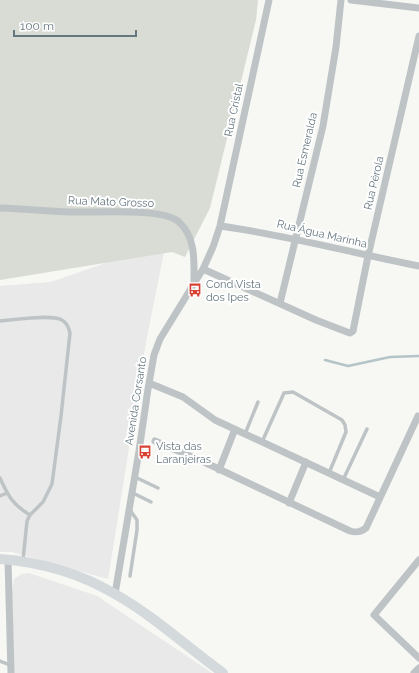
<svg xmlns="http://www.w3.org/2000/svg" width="419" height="673" font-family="Raleway,sans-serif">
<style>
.built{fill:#e8e9e8}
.green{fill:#d8dcd4}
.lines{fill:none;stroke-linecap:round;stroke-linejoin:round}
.stream{stroke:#b5c4c6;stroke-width:2.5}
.lane{stroke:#bec4c6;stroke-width:3.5}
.street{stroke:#bec4c6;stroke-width:7}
.secondary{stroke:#d4d9db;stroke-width:10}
.labels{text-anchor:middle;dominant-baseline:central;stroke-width:4;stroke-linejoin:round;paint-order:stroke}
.street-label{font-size:11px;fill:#64767e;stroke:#fff}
.poi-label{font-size:11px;fill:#64767e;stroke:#fff;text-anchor:start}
</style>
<rect width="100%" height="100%" fill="#f7f7f4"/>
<!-- built -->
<path class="built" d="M 166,242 L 146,342 L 108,579 L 12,552 L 0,552 L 0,286 L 51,282 Z
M 29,573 L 97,596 L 212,673 L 13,673 L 12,591 L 14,579 L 21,574 Z"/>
<!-- green -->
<path class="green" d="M 0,0 L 258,0 L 256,20 L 210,208 L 185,257 L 172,252 L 0,280 Z"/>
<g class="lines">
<!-- stream -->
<path class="stream" d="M 325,360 L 348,366 L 390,357 L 419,356"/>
<!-- lane -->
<path class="lane" d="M 0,321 C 14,320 51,314 62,320 C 67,323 69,328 70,333 L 61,416 L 52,484 L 43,502 L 30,515 L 27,521 L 23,560
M 245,434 L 258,402
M 262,442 L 284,393 L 293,392 L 342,420 L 345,425 L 346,432 L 329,473
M 135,477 L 158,488
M 0,478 C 8,496 13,505 30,515
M 343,480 L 367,429
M 133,493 L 151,502
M 0,496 L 7,493
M 130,510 L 137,520 L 137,530 L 130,576
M 0,661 L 10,665"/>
<!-- street -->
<path class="street" d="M 351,0 L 419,8
M 0,208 C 24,209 47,211 71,212 C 93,213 164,207 179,222 C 196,237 194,262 194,282
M 220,226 C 287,235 352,253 419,266
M 203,269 L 316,320 L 347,332 L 350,333 L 353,331 L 368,256 L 419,36
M 280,303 L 323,126 L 336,47 L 341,0
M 149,383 L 183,397 L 215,420 L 380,497
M 155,441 L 204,462 L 350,531 C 357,533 361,532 366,528 L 418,416
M 219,470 L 235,429
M 289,503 L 306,462
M 8,559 L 11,673
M 419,560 L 374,615 L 419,658
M 115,594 L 139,451 L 148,389 L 154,355 L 160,339 L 203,269 L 213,247 L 220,226 L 269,0
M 414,673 L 419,668"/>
<!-- secondary -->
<path class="secondary" d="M 0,559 C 40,562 81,574 115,594 C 154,616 187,647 223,673"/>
</g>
<!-- icons -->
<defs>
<g id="bus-bare" transform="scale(1.08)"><path d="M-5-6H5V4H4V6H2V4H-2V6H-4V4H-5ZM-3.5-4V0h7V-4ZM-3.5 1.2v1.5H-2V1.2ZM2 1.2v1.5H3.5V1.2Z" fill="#d94133" stroke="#fff" stroke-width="2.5" paint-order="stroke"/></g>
</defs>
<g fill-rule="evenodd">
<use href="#bus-bare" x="195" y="290"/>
<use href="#bus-bare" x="145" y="452"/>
</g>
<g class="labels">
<!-- street labels -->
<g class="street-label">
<text transform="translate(234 110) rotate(-78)">Rua Cristal</text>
<text transform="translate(305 150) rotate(-77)">Rua Esmeralda</text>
<text transform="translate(374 183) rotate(-77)">Rua Pérola</text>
<text transform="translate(111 202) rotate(2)">Rua Mato Grosso</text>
<text transform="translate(322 234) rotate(13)">Rua Água Marinha</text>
<text transform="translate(136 401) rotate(-81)">Avenida Corsanto</text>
</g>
<!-- poi labels -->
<g class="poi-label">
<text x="206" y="284">Cond Vista<tspan x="206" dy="13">dos Ipes</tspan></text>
<text x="156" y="446">Vista das<tspan x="156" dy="13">Laranjeiras</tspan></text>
</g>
</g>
<!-- scale -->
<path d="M14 30v6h122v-6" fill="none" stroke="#64767e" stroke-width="2"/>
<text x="20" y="30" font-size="12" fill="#64767e" stroke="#ffffff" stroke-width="3" paint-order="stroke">100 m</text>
</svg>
